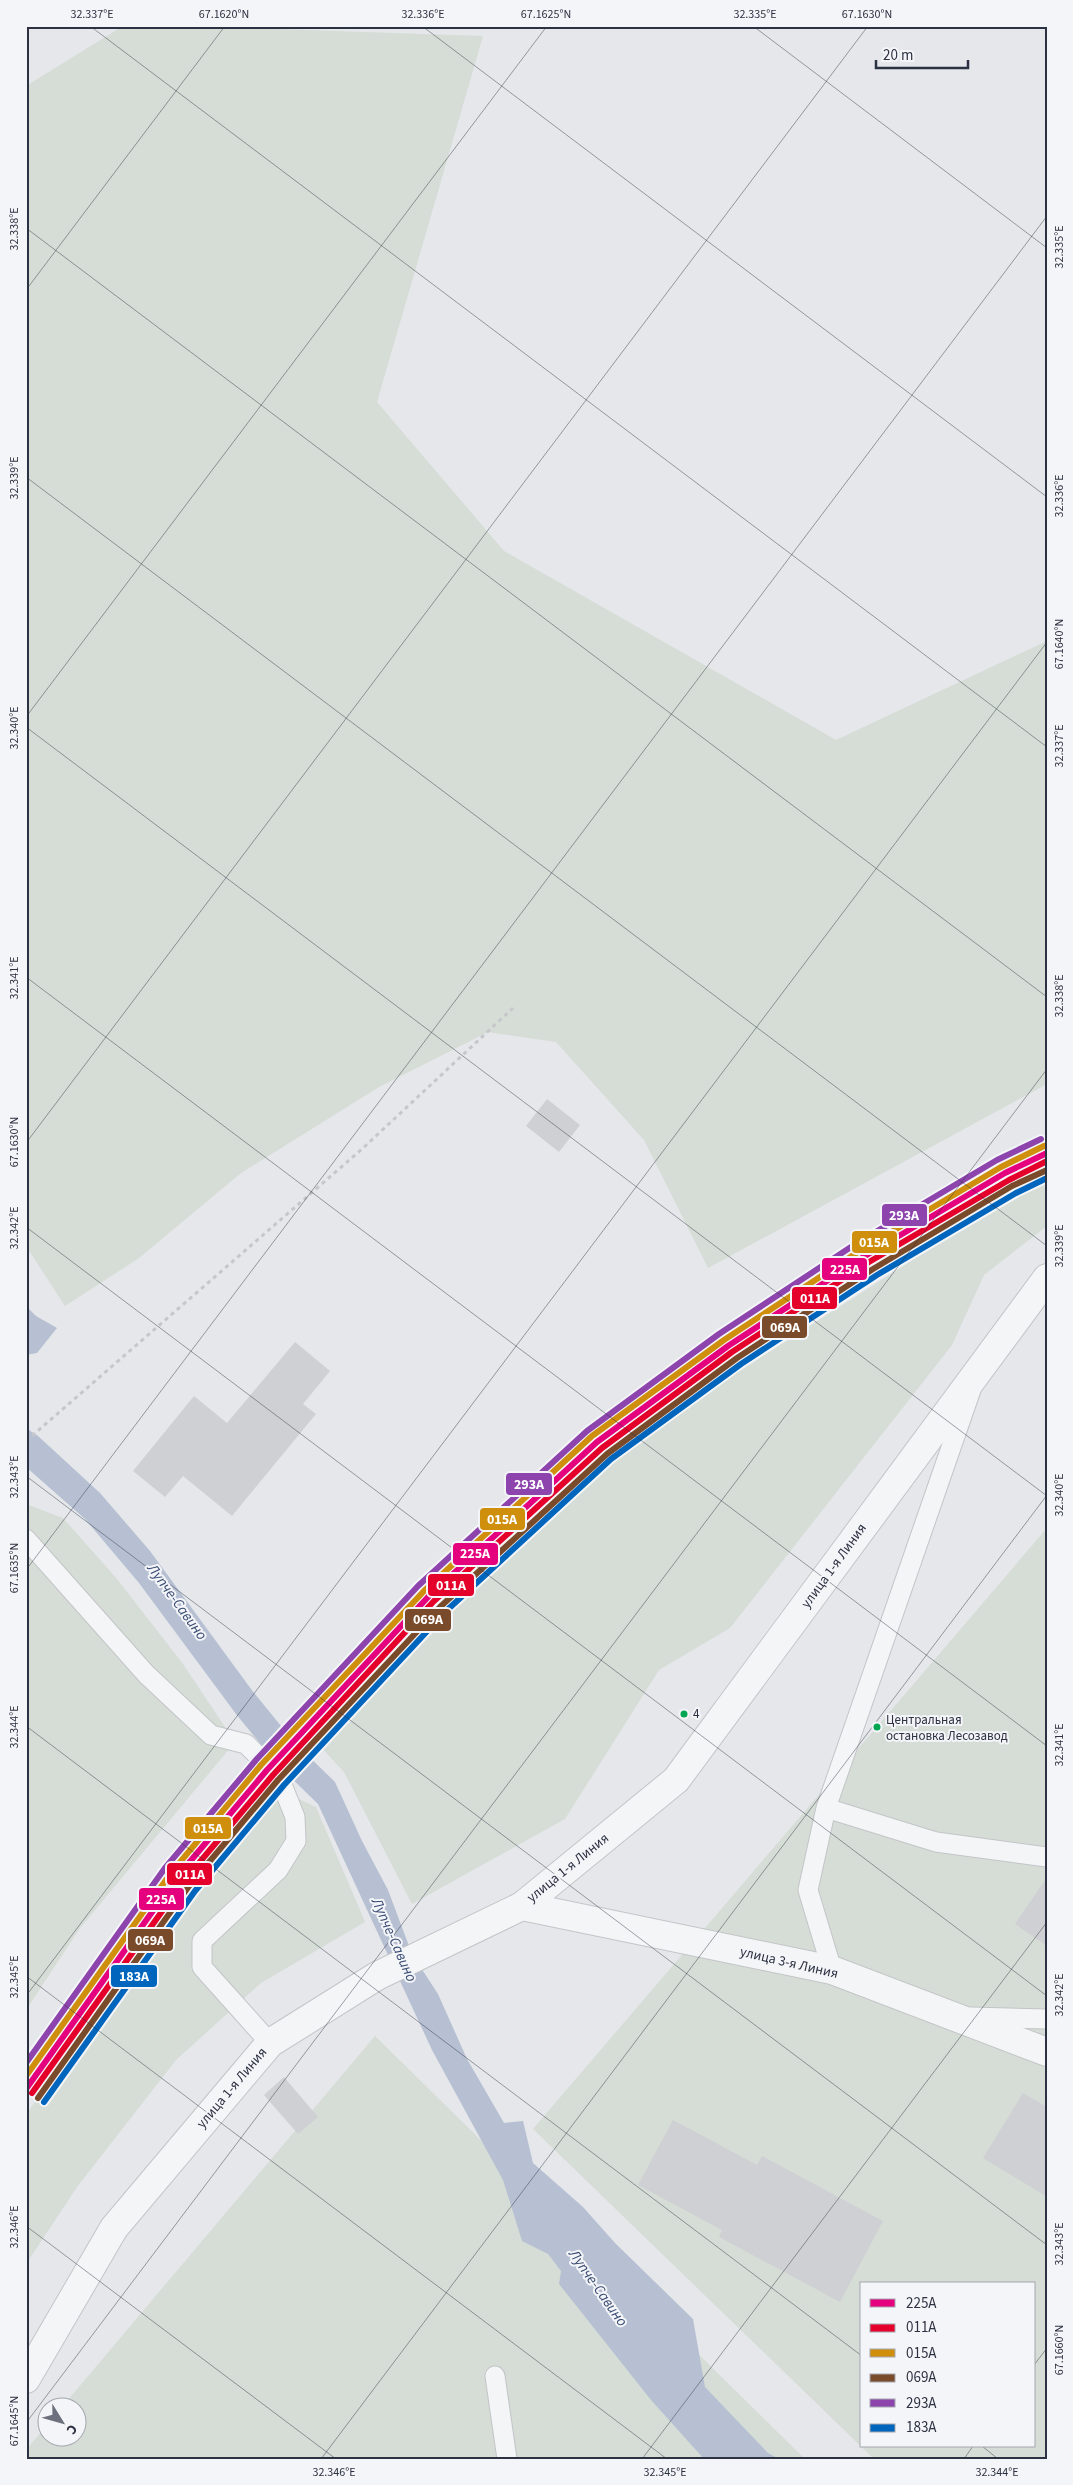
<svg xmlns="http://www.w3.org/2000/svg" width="1073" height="2485" font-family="'Source Sans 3',sans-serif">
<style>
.green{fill:#d5ddd6;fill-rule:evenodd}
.water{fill:#b6c0d2}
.building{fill:#cfd0d3}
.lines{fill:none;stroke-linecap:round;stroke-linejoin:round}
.service-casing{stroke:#c3c5c8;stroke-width:21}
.minor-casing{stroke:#c3c5c8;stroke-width:30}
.tertiary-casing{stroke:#c3c5c8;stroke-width:30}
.path{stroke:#c6c7cb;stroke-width:3;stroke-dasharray:4 4;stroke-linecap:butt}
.service{stroke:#f4f5f6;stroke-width:19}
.minor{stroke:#f4f5f6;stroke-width:28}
.tertiary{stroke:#f4f5f6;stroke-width:28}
.rail-1-casing{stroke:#f4f5f8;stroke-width:10}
.rail-2-casing{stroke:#f4f5f8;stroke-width:10}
.rail-3-casing{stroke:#f4f5f8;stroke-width:10}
.rail-4-casing{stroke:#f4f5f8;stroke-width:10}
.rail-5-casing{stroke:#f4f5f8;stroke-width:10}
.rail-6-casing{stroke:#f4f5f8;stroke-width:10}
.rail-1{stroke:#e5007d;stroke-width:6}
.rail-2{stroke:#e4002b;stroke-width:6}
.rail-3{stroke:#cf8f0d;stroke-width:6}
.rail-4{stroke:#7a4b2a;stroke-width:6}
.rail-5{stroke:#8e44ad;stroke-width:6}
.rail-6{stroke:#0065bd;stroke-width:6}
.ticks{fill:none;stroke:#2d3242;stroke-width:1;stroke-opacity:0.45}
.bus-dot{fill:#00a651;stroke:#f4f5f8;stroke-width:2}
.labels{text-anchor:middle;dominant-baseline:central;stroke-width:4;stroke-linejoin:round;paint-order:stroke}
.bus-label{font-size:13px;fill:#2d3242;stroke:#f4f5f8;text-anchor:start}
.street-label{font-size:14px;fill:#2d3242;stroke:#f4f5f8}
.water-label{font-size:15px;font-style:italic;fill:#394c73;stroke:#f4f5f8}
.line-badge{stroke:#f4f5f8;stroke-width:2}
.badge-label{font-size:14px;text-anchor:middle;font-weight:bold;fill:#fff}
.neatline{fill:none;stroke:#2d3242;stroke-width:2}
.ticks-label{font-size:12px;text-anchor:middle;fill:#2d3242}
</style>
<rect width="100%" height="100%" fill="#e5e7ea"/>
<!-- green -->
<path class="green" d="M 123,26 L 189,26 L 483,36 L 377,402 L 504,551 L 836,740 L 1047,641 L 1047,1084 L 708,1268 L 644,1140 L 556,1042 L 488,1032 L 379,1087 L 241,1173 L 139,1258 L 65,1306 L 26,1246 L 26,86 Z
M 1047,1176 L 1047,1226 L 984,1275 L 952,1345 L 730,1628 L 659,1670 L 565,1819 L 412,1904 L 344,1772 L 305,1730 L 616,1450 L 1036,1181 Z
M 26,1504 L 63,1518 L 117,1579 L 183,1664 L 235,1742 L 80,1928 L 26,2010 Z
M 1047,1528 L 1047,2459 L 874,2459 L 533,2129 ZM 862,2284 L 1034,2284 L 1034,2446 L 862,2446 Z
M 279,1790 L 316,1807 L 365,1922 L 261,1983 L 176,2060 L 77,2187 L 26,2264 L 26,2115 L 114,1985 Z
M 375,2036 L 805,2459 L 26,2459 L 26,2450 L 47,2425 L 48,2438 L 78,2438 L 78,2408 L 62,2407 Z"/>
<!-- water -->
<path class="water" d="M 26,1306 L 36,1316 L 57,1328 L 37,1353 L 26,1355 Z
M 26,1428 L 38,1436 L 100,1493 L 150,1551 L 251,1689 L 294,1742 L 335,1782 L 362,1841 L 388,1890 L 412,1954 L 438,1994 L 467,2059 L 504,2123 L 523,2121 L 533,2163 L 583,2207 L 615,2243 L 693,2319 L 705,2387 L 768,2453 L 779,2459 L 704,2459 L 651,2400 L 559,2284 L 561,2271 L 548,2254 L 522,2241 L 503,2180 L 432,2050 L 318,1804 L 276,1763 L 236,1714 L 139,1583 L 85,1519 L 26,1467 Z"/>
<!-- building -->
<path class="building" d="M 547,1099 L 580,1125 L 559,1152 L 526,1126 Z
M 295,1342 L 330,1371 L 303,1404 L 316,1414 L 232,1516 L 183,1476 L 165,1497 L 133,1471 L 194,1396 L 227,1423 Z
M 1047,1877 L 1047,1946 L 1015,1924 Z
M 284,2077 L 318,2117 L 298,2134 L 264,2095 Z
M 1023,2093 L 1047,2107 L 1047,2197 L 983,2158 Z
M 673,2120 L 757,2165 L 762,2156 L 883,2221 L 840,2302 L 719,2237 L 722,2230 L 638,2185 Z"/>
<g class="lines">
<!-- service casing -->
<g class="service-casing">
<path id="service" d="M 26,1539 L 146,1674 L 211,1735 L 246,1744 L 279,1777 L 295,1817 L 296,1841 L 278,1870 L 202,1941 L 202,1967 L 270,2043
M 826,1808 L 936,1842 L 1047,1857
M 832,1970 L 808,1890 L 826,1808 L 971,1390
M 971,2017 L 1047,2019
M 495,2376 L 507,2459"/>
</g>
<!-- minor casing -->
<g class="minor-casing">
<path id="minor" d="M 522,1906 L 832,1970 L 1047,2052"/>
</g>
<!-- tertiary casing -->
<g class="tertiary-casing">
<path id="tertiary" d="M 26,2379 L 114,2228 L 270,2043 L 377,1976 L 522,1906 L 676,1780 L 1047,1278"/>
</g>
<!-- path -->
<path class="path" d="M 26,1441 L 362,1149 L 513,1008"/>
<!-- service -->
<use href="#service" class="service"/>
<!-- minor -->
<use href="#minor" class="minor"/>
<!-- tertiary -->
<use href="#tertiary" class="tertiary"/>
<!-- rail-1 casing -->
<g class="rail-1-casing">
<path id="rail-1" d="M 26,2089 L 177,1877 L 267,1770 L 429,1596 L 597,1442 L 728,1346 L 865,1256 L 1005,1173 L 1047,1153"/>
</g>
<!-- rail-2 casing -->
<g class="rail-2-casing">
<path id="rail-2" d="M 32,2093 L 183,1882 L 273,1775 L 434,1601 L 602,1448 L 732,1352 L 869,1262 L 1009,1180 L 1047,1161"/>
</g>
<!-- rail-3 casing -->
<g class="rail-3-casing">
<path id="rail-3" d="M 26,2076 L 171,1873 L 261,1765 L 424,1591 L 592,1436 L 724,1340 L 861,1250 L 1001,1167 L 1044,1146"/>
</g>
<!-- rail-4 casing -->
<g class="rail-4-casing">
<path id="rail-4" d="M 38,2098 L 189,1886 L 278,1780 L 440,1607 L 607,1454 L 737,1358 L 873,1269 L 1012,1186 L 1047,1170"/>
</g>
<!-- rail-5 casing -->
<g class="rail-5-casing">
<path id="rail-5" d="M 26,2063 L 165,1868 L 256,1760 L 418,1586 L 587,1431 L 719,1334 L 857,1243 L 997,1160 L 1041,1139"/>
</g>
<!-- rail-6 casing -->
<g class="rail-6-casing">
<path id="rail-6" d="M 44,2102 L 195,1891 L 284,1785 L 445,1612 L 611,1459 L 741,1364 L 877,1275 L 1016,1193 L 1047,1178"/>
</g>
<!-- rail-1 -->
<use href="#rail-1" class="rail-1"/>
<!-- rail-2 -->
<use href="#rail-2" class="rail-2"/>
<!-- rail-3 -->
<use href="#rail-3" class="rail-3"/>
<!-- rail-4 -->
<use href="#rail-4" class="rail-4"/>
<!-- rail-5 -->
<use href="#rail-5" class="rail-5"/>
<!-- rail-6 -->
<use href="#rail-6" class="rail-6"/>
</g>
<!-- ticks -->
<path class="ticks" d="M 90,26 L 1047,747M 422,26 L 1047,497M 753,26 L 1047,248M 26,228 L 1047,997M 26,290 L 225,26M 26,477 L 1047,1246M 26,717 L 547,26M 26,727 L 1047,1496M 26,977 L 1047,1746M 26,1143 L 868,26M 26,1227 L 1047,1996M 26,1476 L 1047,2245M 26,1570 L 1047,216M 26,1726 L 862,2356M 26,1976 L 667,2459M 26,1996 L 1047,642M 26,2226 L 336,2459M 1034,2365 L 1047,2348M 26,2423 L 1047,1069M 982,2446 L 998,2459M 321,2459 L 1047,1495M 642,2459 L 1047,1922M 964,2459 L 973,2446"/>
<!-- markers -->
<g class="bus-dot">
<circle cx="684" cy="1714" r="4.5"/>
<circle cx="877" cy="1727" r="4.5"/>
</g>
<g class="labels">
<!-- bus labels -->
<g class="bus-label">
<text x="693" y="1714">4</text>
<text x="886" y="1720">Центральная<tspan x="886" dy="16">остановка Лесозавод</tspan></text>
</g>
<!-- street labels -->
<g class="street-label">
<text transform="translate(834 1566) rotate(-54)">улица 1-я Линия</text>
<text transform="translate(568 1868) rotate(-39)">улица 1-я Линия</text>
<text transform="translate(789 1963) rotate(13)">улица 3-я Линия</text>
<text transform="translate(232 2088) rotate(-50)">улица 1-я Линия</text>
</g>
<!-- water labels -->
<g class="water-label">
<text transform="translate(177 1602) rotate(54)">Лупче-Савино</text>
<text transform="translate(394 1940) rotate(66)">Лупче-Савино</text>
<text transform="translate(598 2288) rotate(55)">Лупче-Савино</text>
</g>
</g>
<g class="line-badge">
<rect x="881" y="1203" width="47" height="24" rx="5" fill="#8e44ad"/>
<rect x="851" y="1230" width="47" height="24" rx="5" fill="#cf8f0d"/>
<rect x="821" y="1257" width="47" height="24" rx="5" fill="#e5007d"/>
<rect x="791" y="1286" width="47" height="24" rx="5" fill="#e4002b"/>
<rect x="761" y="1315" width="47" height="24" rx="5" fill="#7a4b2a"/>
<rect x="505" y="1472" width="48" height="24" rx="5" fill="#8e44ad"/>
<rect x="479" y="1507" width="47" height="24" rx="5" fill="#cf8f0d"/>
<rect x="452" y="1542" width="47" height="24" rx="5" fill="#e5007d"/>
<rect x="427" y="1573" width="48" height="24" rx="5" fill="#e4002b"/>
<rect x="404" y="1608" width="48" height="24" rx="5" fill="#7a4b2a"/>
<rect x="184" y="1816" width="48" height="24" rx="5" fill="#cf8f0d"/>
<rect x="166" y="1862" width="47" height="24" rx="5" fill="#e4002b"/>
<rect x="138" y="1887" width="47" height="24" rx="5" fill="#e5007d"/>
<rect x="127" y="1928" width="47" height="24" rx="5" fill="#7a4b2a"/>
<rect x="110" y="1964" width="48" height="24" rx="5" fill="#0065bd"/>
</g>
<g class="badge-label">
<text x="904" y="1220">293А</text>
<text x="874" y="1247">015А</text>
<text x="845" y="1274">225А</text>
<text x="815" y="1303">011А</text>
<text x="785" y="1332">069А</text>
<text x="529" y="1489">293А</text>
<text x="502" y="1524">015А</text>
<text x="475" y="1558">225А</text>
<text x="451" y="1590">011А</text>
<text x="428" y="1624">069А</text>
<text x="208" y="1833">015А</text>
<text x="190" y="1879">011А</text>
<text x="161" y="1904">225А</text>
<text x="150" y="1945">069А</text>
<text x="134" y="1981">183А</text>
</g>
<!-- border -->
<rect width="1073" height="2485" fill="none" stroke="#f4f5f8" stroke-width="55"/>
<!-- legend -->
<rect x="860" y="2282" width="175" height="165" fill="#f4f5f8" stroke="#a4a7af"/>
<rect x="870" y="2299" width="25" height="8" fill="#e5007d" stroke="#a4a7af"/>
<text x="906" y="2308" font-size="15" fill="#2d3242">225А</text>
<rect x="870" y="2324" width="25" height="8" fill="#e4002b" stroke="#a4a7af"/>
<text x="906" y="2332" font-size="15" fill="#2d3242">011А</text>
<rect x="870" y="2349" width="25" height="8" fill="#cf8f0d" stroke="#a4a7af"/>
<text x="906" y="2358" font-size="15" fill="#2d3242">015А</text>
<rect x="870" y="2374" width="25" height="8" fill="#7a4b2a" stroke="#a4a7af"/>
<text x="906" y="2382" font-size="15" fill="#2d3242">069А</text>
<rect x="870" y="2399" width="25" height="8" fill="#8e44ad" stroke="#a4a7af"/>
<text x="906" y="2408" font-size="15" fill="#2d3242">293А</text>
<rect x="870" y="2424" width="25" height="8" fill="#0065bd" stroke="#a4a7af"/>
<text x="906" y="2432" font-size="15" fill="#2d3242">183А</text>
<!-- north arrow -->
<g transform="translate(62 2422) rotate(127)"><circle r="24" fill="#f4f5f8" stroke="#a4a7af"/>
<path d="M0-4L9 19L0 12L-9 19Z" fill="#6d717d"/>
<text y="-8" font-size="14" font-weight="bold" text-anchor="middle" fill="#2d3242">С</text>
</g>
<!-- scale -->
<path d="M876 60v8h92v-8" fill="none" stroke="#2d3242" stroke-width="2.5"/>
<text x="883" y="60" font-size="15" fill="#2d3242" stroke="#f4f5f8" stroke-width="4" paint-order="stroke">20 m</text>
<rect x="28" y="28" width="1018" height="2430" class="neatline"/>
<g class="ticks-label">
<text x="92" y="18">32.337°E</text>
<text x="224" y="18">67.1620°N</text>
<text x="423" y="18">32.336°E</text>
<text x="546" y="18">67.1625°N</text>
<text x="755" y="18">32.335°E</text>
<text x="867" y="18">67.1630°N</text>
<text transform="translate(14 229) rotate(-90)" y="4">32.338°E</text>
<text transform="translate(1059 247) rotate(-90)" y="4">32.335°E</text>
<text transform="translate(14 478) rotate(-90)" y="4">32.339°E</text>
<text transform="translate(1059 496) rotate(-90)" y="4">32.336°E</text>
<text transform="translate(1059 644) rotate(-90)" y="4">67.1640°N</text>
<text transform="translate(14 728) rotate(-90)" y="4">32.340°E</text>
<text transform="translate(1059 746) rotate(-90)" y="4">32.337°E</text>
<text transform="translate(14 978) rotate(-90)" y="4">32.341°E</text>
<text transform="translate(1059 996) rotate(-90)" y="4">32.338°E</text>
<text transform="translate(14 1142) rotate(-90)" y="4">67.1630°N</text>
<text transform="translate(14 1228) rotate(-90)" y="4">32.342°E</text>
<text transform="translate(1059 1246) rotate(-90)" y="4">32.339°E</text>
<text transform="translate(14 1477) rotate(-90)" y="4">32.343°E</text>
<text transform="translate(1059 1495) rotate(-90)" y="4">32.340°E</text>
<text transform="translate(14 1568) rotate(-90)" y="4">67.1635°N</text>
<text transform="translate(14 1727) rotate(-90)" y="4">32.344°E</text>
<text transform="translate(1059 1745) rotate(-90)" y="4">32.341°E</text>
<text transform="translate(14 1977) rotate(-90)" y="4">32.345°E</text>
<text transform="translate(1059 1995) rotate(-90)" y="4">32.342°E</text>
<text transform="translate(14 2227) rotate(-90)" y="4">32.346°E</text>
<text transform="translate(1059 2244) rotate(-90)" y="4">32.343°E</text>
<text transform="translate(1059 2350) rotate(-90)" y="4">67.1660°N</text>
<text transform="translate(14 2421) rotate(-90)" y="4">67.1645°N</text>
<text x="334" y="2476">32.346°E</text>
<text x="665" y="2476">32.345°E</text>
<text x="997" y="2476">32.344°E</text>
</g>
</svg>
